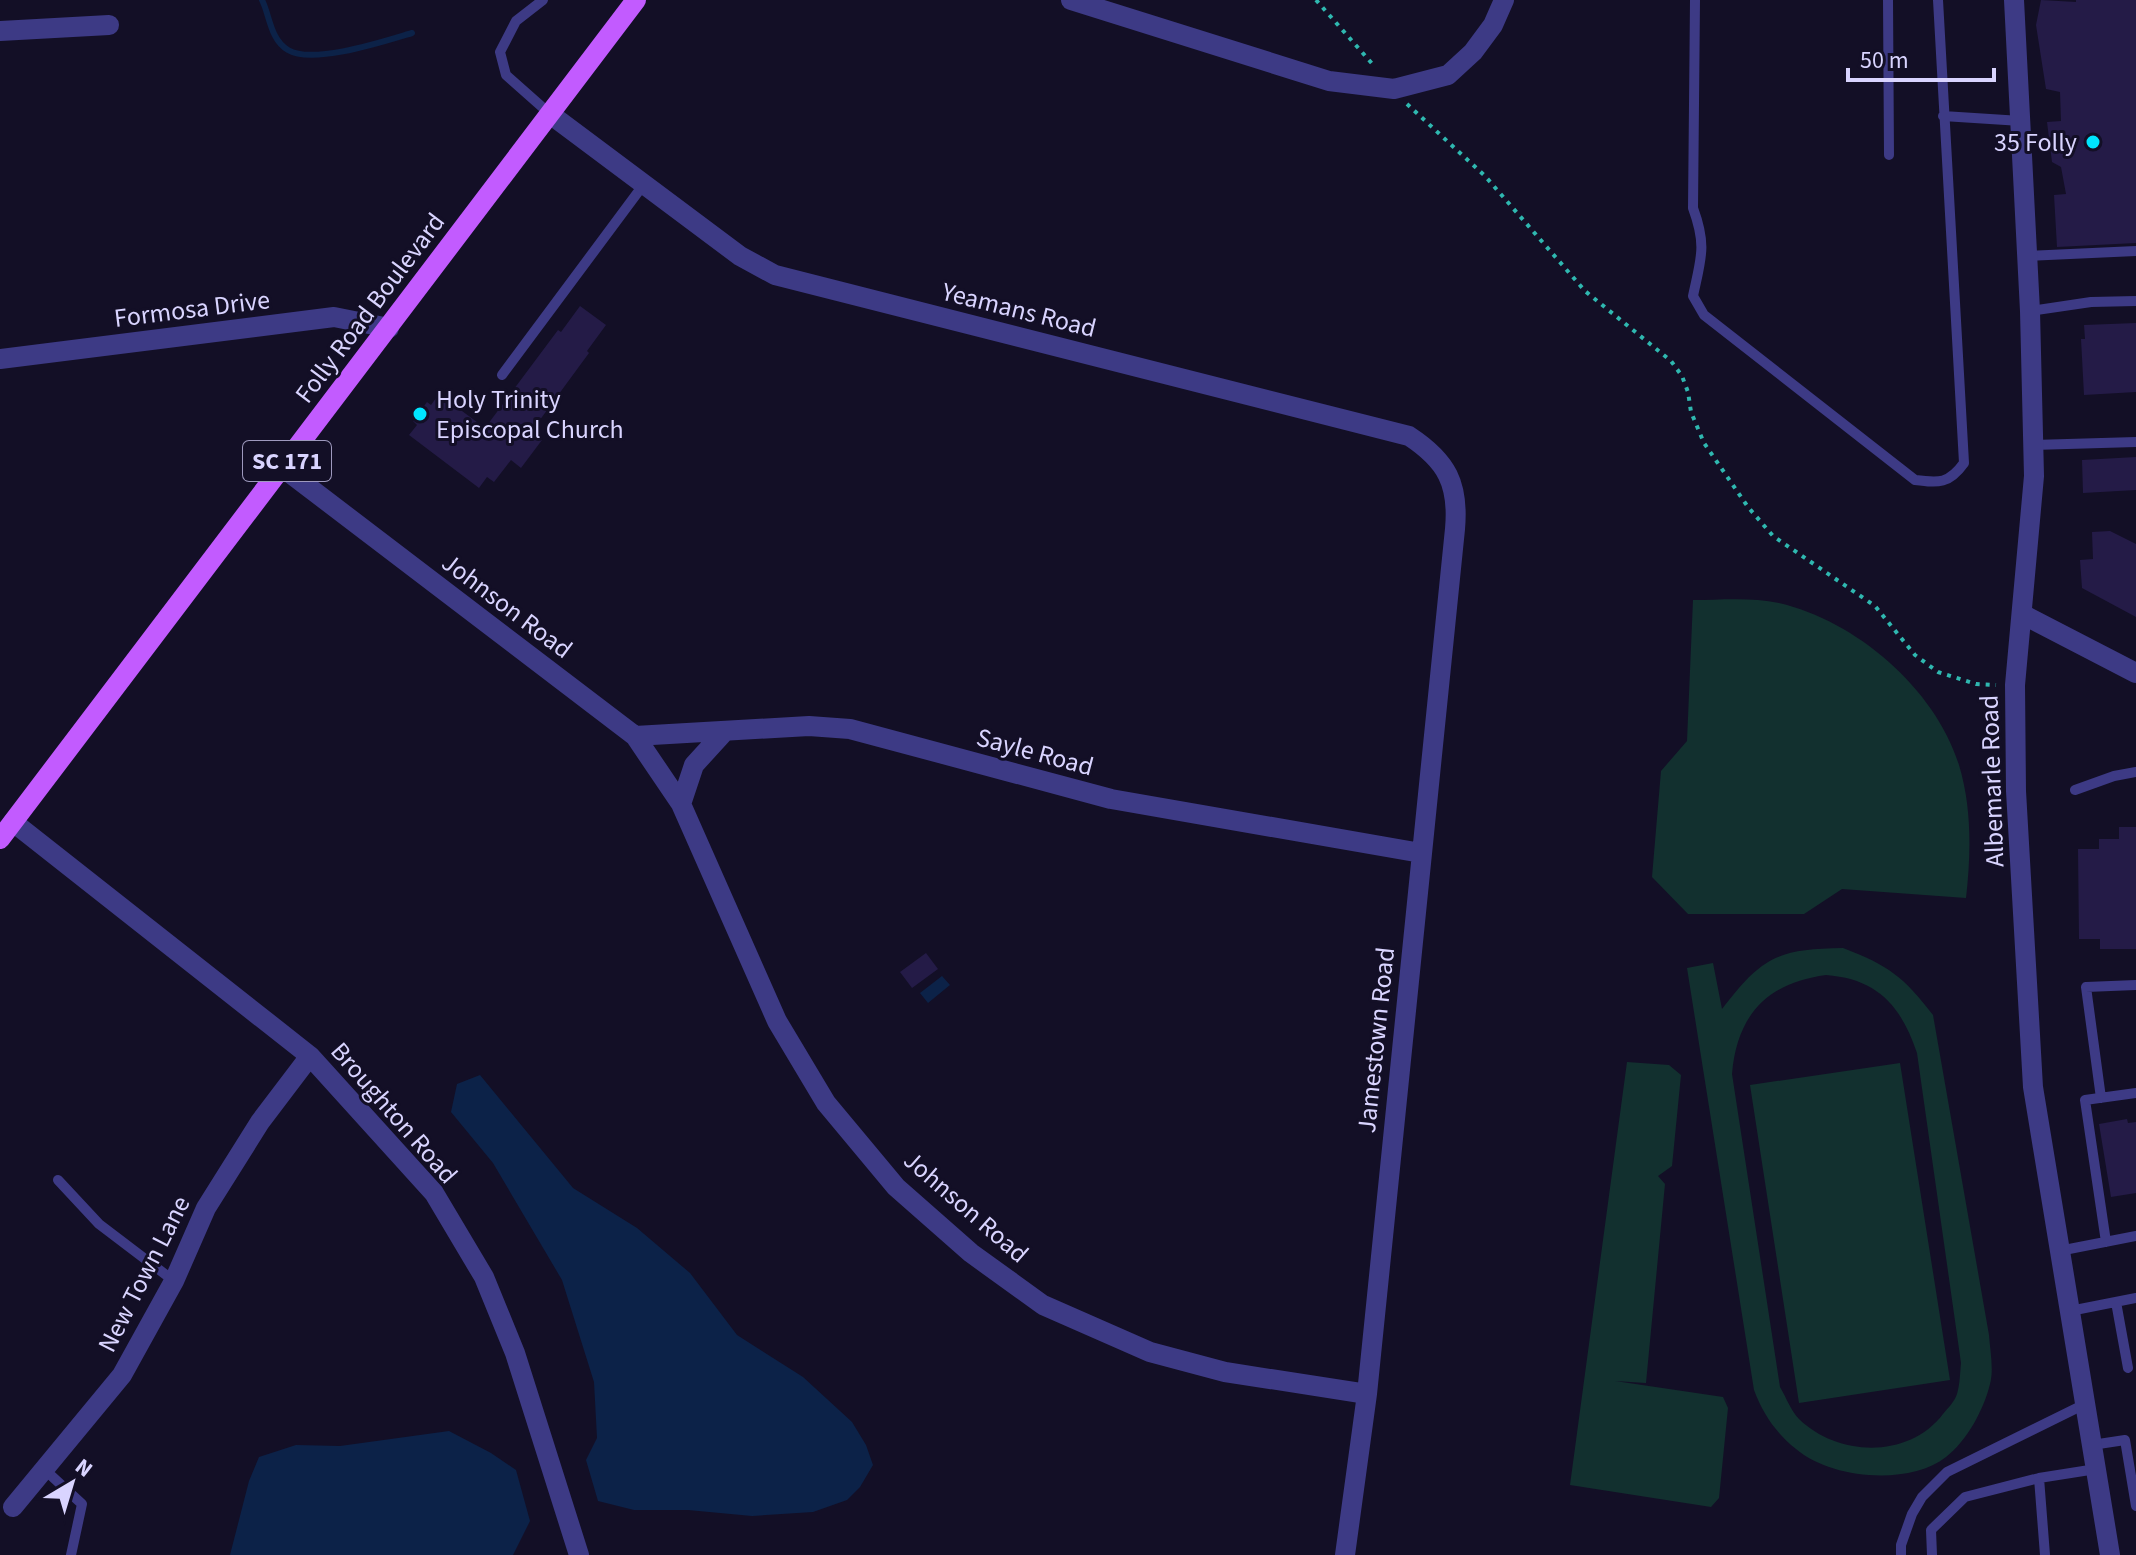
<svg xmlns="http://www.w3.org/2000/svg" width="2136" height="1555" font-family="'Source Sans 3',sans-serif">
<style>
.green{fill:#12302f;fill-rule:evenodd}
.water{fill:#0c2248}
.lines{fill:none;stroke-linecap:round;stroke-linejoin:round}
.stream{stroke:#0c2248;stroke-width:6}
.building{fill:#241b47}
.path{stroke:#2fb8b0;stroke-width:4;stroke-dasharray:4 6;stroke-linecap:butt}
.service{stroke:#3d3a85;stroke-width:10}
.minor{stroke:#3d3a85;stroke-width:20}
.tertiary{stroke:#3d3a85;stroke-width:20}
.primary{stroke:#c25bff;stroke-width:20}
.poi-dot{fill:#00e5ff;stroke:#130f26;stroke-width:3}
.labels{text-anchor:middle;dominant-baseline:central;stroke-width:6;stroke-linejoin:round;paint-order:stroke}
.shield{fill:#130f26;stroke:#9e99be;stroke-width:2}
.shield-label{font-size:24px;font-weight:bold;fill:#d9d4ff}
.poi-label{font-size:26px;fill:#d9d4ff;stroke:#130f26;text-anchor:end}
.street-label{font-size:26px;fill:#d9d4ff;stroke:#130f26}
</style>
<rect width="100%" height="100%" fill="#130f26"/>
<!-- green -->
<path class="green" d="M 1693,600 C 1720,600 1752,597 1779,603 C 1856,621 1935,688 1959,765 C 1972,808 1971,854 1966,898 L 1842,889 L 1804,914 L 1688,914 L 1652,877 L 1661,771 L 1687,741 Z
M 1843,948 C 1888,965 1904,977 1933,1015 L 1989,1335 C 1990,1350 1994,1370 1990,1384 C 1984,1409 1967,1441 1946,1457 C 1909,1486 1831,1479 1796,1449 C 1776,1433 1763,1414 1754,1390 L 1687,968 L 1713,963 L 1722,1009 C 1762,957 1777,949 1843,948 ZM 1826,975 C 1878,979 1901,1006 1917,1053 L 1961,1363 C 1960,1373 1960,1384 1957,1394 C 1955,1401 1948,1408 1943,1414 C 1909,1459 1838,1457 1799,1419 C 1791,1411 1786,1397 1780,1387 L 1732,1074 C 1737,1015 1767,983 1826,975 Z
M 1627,1062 L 1669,1065 L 1681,1075 L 1672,1166 L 1658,1176 L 1665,1184 L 1646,1383 L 1615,1381 L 1723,1397 L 1728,1408 L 1719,1498 L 1711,1507 L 1570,1485 Z
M 1900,1063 L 1950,1380 L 1799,1403 L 1750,1085 Z"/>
<!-- water -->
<path class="water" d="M 942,976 L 950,985 L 928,1003 L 920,993 Z
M 480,1075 L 573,1188 L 637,1228 L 690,1273 L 737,1335 L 803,1377 L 852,1422 L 866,1445 L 873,1465 L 860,1487 L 847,1500 L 813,1512 L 752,1516 L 688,1510 L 634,1510 L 598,1501 L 586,1460 L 597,1438 L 594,1382 L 562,1280 L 493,1163 L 451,1112 L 457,1084 Z
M 449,1431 L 491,1453 L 516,1470 L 530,1521 L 513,1555 L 230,1555 L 249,1481 L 259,1457 L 296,1445 L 340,1446 Z"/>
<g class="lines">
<!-- stream -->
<path class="stream" d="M 262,0 C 270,16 270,39 288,50 C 313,65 385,41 412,33"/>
</g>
<!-- building -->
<path class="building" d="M 2041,0 L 2076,2 L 2076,0 L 2136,0 L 2136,243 L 2057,247 L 2054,195 L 2066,194 L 2061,167 L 2052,162 L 2047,122 L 2061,121 L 2060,92 L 2046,89 L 2036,25 Z
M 580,306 L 606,325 L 587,351 L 589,353 L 531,432 L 542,440 L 521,468 L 511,460 L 494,482 L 487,477 L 479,488 L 409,435 L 417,425 L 413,421 L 427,402 L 431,405 L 439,394 L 485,428 L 558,330 L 561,332 Z
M 2136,323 L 2136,392 L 2084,395 L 2081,339 L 2085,339 L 2084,325 Z
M 2136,457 L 2136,490 L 2083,493 L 2082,460 Z
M 2110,531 L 2136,544 L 2136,617 L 2082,588 L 2080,560 L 2093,559 L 2092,532 Z
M 2119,827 L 2136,827 L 2136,949 L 2100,949 L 2100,939 L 2079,939 L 2078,849 L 2099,849 L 2099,839 L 2119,839 Z
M 926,953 L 938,969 L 912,988 L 900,972 Z
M 2127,1119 L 2128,1123 L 2136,1122 L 2136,1193 L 2111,1197 L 2099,1124 Z"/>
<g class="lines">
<!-- path -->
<path class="path" d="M 1316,0 L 1375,67
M 1407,104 L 1485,176 L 1585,291 L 1671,361 L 1682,376 L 1688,392 L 1691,412 L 1704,443 L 1748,507 L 1773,536 L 1875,606 L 1915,655 L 1938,672 L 1976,684 L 1996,685"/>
<!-- service -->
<path class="service" d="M 543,0 L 516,21 L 500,52 L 506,75 L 550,114
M 1695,0 L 1693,208 C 1707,246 1701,258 1693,296 L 1704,315 L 1915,480 C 1939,483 1949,484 1964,463 L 1938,0
M 1888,0 L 1889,155
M 1943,116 L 2021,121
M 2028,256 L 2136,251
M 2030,311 L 2091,302 L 2136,301
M 502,375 L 644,184
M 2033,445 L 2136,442
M 2075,790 L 2114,776 L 2136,772
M 2101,1098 L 2086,987 L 2136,985
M 58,1180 L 99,1224 L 174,1281
M 2106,1242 L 2085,1100 L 2136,1093
M 2059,1251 L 2136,1236
M 2116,1302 L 2128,1368
M 2070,1311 L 2136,1298
M 2092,1445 L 2125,1440 L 2136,1506
M 44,1469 L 82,1504 L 71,1555
M 2039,1478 L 2045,1555
M 1901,1555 L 1901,1545 L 1912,1514 L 1922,1497 L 1947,1472 L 2085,1404
M 1932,1555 L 1931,1530 L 1965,1497 L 2039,1478 L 2096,1469"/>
<!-- minor -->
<path class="minor" d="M 1071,0 L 1329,81 L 1394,89 L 1448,75 L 1473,52 L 1493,25 L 1504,0
M 0,31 L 109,25
M 550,114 L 740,256 L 775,275 L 1409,436 C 1447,461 1459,484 1455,529 L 1367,1394 L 1345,1555
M 0,359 L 334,317 L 389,328
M 282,467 L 635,736 L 681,804 L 777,1021 L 826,1103 L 896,1187 L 971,1253 L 1043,1305 L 1150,1352 L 1225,1372 L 1367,1394
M 635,736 L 809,726 L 850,729 L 1111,799 L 1421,853
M 681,804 L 694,765 L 725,731
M 13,822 L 310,1056 L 434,1193 L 484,1277 L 515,1353 L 579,1555
M 13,1507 L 122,1375 L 174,1281 L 206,1208 L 260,1122 L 310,1056"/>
<!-- tertiary -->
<path class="tertiary" d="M 2014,0 L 2030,311 L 2034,476 L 2015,685 L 2016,791 L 2033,1087 L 2110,1555
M 2022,614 L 2136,673"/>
<!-- primary -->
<path class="primary" d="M 0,839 L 636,0"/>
</g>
<!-- markers -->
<g class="poi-dot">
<circle cx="2093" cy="142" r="8"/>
<circle cx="420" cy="414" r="8"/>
</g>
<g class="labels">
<!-- shield labels -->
<rect class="shield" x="243" y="441" width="88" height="40" rx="6"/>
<g class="shield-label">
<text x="287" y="461">SC 171</text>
</g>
<!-- poi labels -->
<g class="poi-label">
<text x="2077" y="142">35 Folly</text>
<text x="436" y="399" text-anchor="start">Holy Trinity<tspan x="436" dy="30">Episcopal Church</tspan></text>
</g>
<!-- street labels -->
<g class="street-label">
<text transform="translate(370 308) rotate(-53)">Folly Road Boulevard</text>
<text transform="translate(192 309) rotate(-7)">Formosa Drive</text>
<text transform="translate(1019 310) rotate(14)">Yeamans Road</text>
<text transform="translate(507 606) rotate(37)">Johnson Road</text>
<text transform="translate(1035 752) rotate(15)">Sayle Road</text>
<text transform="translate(1992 781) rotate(-92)">Albemarle Road</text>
<text transform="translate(1376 1040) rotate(-84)">Jamestown Road</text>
<text transform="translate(394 1113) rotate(49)">Broughton Road</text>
<text transform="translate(966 1207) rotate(41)">Johnson Road</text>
<text transform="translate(144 1274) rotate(-63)">New Town Lane</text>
</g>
</g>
<!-- north arrow -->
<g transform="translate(72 1483) rotate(38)" stroke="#130f26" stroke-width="6" paint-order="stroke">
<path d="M0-6L14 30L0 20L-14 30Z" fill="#d9d4ff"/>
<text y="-12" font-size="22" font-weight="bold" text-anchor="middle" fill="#d9d4ff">N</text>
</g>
<!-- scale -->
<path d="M1848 68v12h146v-12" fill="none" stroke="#d9d4ff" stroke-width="4"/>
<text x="1860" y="68" font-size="24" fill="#d9d4ff" stroke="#130f26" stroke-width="6" paint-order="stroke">50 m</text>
</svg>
